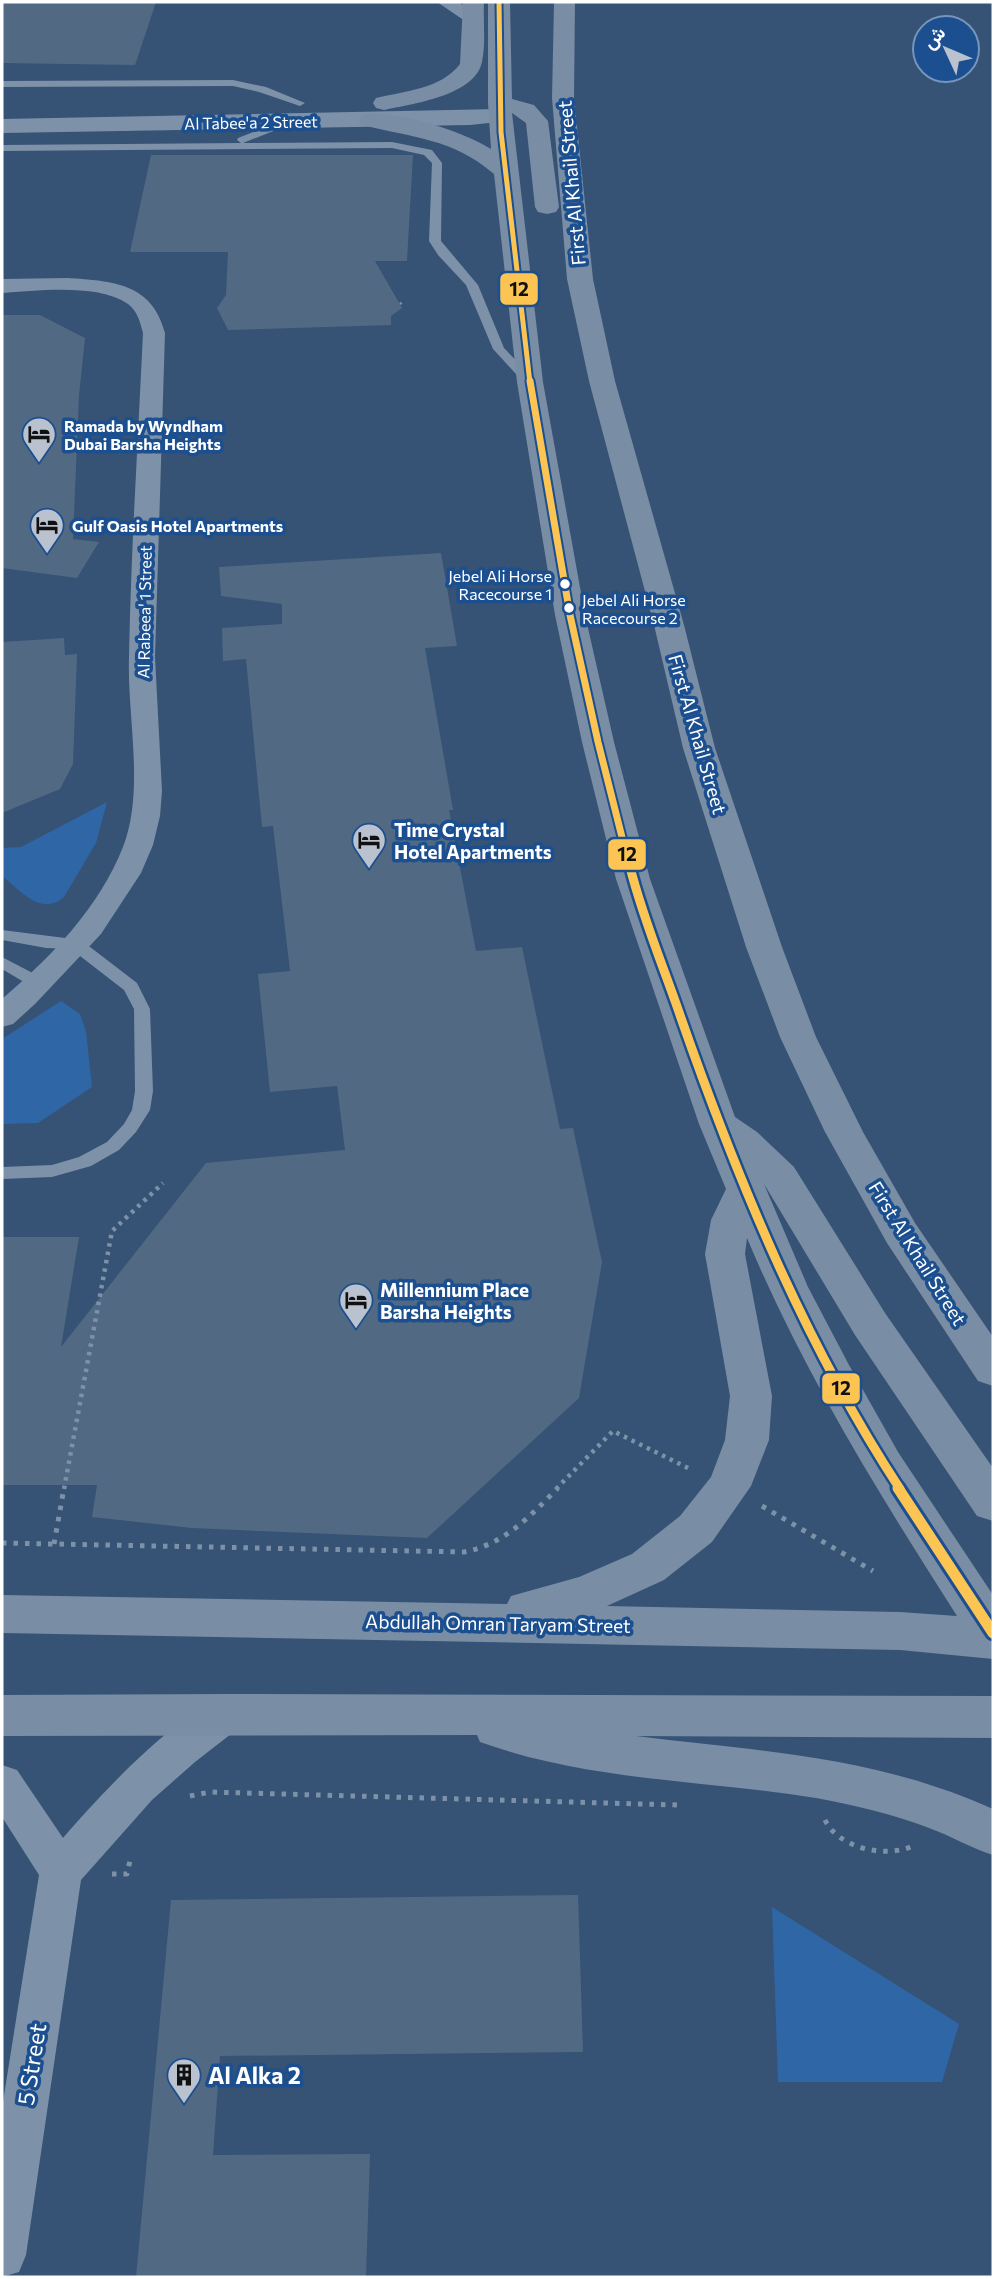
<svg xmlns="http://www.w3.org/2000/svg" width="995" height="2279" font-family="Commissioner,Vazirmatn,sans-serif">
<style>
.green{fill:#2f66a5}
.building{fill:#526984}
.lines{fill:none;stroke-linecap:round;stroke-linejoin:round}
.path-far2{stroke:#7d92a8;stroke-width:2.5;stroke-dasharray:2 3.5;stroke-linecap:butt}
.path-far1{stroke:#7d92a8;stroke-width:4.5;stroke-dasharray:3.5 5;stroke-linecap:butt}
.path{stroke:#7d92a8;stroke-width:5;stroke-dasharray:4.5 7;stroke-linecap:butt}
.service{fill:#7d92a8;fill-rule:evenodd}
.minor{fill:#7d92a8;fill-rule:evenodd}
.tertiary{fill:#7d92a8;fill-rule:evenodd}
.secondary{fill:#798da4;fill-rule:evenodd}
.bus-1-far3-casing{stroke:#1b4f8f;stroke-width:9}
.bus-1-far2-casing{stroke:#1b4f8f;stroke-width:11}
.bus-1-far1-casing{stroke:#1b4f8f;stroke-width:14}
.bus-1-casing{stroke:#1b4f8f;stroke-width:17}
.bus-1-far3{stroke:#fcc553;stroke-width:5}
.bus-1-far2{stroke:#fcc553;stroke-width:7}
.bus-1-far1{stroke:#fcc553;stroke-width:9}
.bus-1{stroke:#fcc553;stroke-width:11}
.bus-dot{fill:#fff;stroke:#1b4f8f;stroke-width:2.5}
.labels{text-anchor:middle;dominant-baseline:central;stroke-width:7;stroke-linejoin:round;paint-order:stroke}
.far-street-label{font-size:16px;fill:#fff;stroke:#1b4f8f}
.far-poi-label{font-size:16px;font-weight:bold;fill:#fff;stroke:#1b4f8f;text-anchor:start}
.far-bus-label{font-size:16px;fill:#fff;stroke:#1b4f8f;text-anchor:end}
.street-label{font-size:19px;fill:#fff;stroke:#1b4f8f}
.poi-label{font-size:19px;font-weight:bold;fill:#fff;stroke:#1b4f8f;text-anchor:start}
.near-street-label{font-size:23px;fill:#fff;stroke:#1b4f8f}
.near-poi-label{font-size:23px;font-weight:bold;fill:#fff;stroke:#1b4f8f;text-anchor:start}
.line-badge{stroke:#1b4f8f;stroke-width:2.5}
.pale-badge-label{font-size:19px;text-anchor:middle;font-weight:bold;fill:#111}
</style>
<rect width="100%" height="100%" fill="#365274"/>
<!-- green -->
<path class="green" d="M 107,802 L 96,843 L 64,897 C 41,917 20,890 2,876 L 2,848 L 21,847 Z
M 61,1001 L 80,1014 L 86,1031 L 92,1087 L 38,1123 L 2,1124 L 2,1039 Z
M 772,1907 L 959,2024 L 942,2082 L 778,2082 Z"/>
<!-- building -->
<path class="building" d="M 2,2 L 156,2 L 135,65 L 2,63 Z
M 151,155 L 413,155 L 407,261 L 375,261 L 402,308 L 391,316 L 391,325 L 228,330 L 217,308 L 226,295 L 228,252 L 130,252 Z
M 2,315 L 40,315 L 85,338 L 79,395 L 73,539 L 99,542 L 77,578 L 2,568 Z
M 441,553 L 457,646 L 425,648 L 453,810 L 449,810 L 476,951 L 522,947 L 560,1129 L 573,1128 L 602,1262 L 579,1398 L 427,1538 L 192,1528 L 92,1517 L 97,1485 L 2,1485 L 2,1237 L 79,1237 L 61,1347 L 206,1163 L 345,1150 L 337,1086 L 270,1092 L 258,974 L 290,971 L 273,826 L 262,827 L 246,659 L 223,661 L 222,628 L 282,624 L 282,604 L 221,596 L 219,567 Z
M 64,638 L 65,655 L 77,654 L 73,764 L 60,789 L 2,813 L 2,642 Z
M 578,1895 L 583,2052 L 220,2056 L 213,2155 L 370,2154 L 366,2277 L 136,2277 L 171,1900 Z"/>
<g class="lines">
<!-- path-far2 -->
<path class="path-far2" d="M 400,304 L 404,301"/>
<!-- path-far1 -->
<path class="path-far1" d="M 64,1489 L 112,1231 L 163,1183
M 556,1489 L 613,1431 L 692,1470"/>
<!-- path -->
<path class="path" d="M 762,1506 L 873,1571
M 2,1543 L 464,1552 C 505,1544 529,1517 558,1488
M 54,1544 L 64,1488
M 190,1796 L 210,1792 L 677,1805
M 825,1820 C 839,1849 888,1859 915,1845
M 112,1874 L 127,1874 L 131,1856"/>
<!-- service -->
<path class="service" d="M 233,80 L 266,87 L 305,103 L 300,106 L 259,92 L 233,86 L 2,87 L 2,81 Z
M 287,119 L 291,120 L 291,124 L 243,143 L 392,142 L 432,150 L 442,163 L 441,241 L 478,285 L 504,348 L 534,379 L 534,385 L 526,385 L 493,349 L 466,285 L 438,255 L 429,241 L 432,163 L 424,155 L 392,148 L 2,151 L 2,145 L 241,143 L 237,140 L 238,138 Z
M 2,930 L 81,940 L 137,983 L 150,1009 L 153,1091 L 150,1110 L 136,1132 L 119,1150 L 91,1166 L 52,1177 L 2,1179 L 2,1167 L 52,1165 L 79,1157 L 107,1142 L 124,1124 L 132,1110 L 135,1091 L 134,1009 L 124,990 L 71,949 L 46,948 L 2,940 Z
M 2,957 L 46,980 L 48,984 L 46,988 L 34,988 L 2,969 Z"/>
<!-- minor -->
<path class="minor" d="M 437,2 L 459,2 L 481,17 L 479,21 L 465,21 Z
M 67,278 C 113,281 152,283 165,333 L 155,657 L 162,791 L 160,816 L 153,845 L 141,873 L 101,934 L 35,1004 L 13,1024 L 2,1027 L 2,999 C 51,957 99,908 123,847 C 145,790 127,717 129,657 C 131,549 138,441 143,333 C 140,322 138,312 128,304 C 97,283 37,291 2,293 L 2,279 Z
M 226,1696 L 240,1701 L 246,1714 L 240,1727 L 195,1762 L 152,1800 L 81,1880 L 26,2255 L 19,2272 L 2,2277 L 2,2108 L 39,1875 L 2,1817 L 2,1765 L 17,1770 L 63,1838 C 100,1795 174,1715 226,1696 Z"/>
<!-- tertiary -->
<path class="tertiary" d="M 499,109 L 507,111 L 510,116 L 507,121 L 470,125 L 2,133 L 2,119 Z"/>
<!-- secondary -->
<path class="secondary" d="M 463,2 L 484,2 C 483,21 486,43 482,62 C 475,96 411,104 384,110 L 376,108 L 373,103 L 376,98 C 405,91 441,89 460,64 Z
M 488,2 L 510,2 L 512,99 L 534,105 L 548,121 L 559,207 L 556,212 L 547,214 L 538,212 L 535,207 L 526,123 L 512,113 L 543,382 L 585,615 L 614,742 L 650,879 L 735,1117 L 757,1132 L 794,1167 L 885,1313 L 993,1468 L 993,1521 L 977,1516 L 855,1335 L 764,1184 L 808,1287 L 849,1365 L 898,1452 L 993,1595 L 993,1659 L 900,1650 L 2,1633 L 2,1595 L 507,1604 L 511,1596 L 579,1577 L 632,1554 L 680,1516 L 711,1477 L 725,1440 L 730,1396 L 705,1254 L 711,1220 L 726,1189 L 699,1124 L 616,879 L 582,742 L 555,615 L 517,382 L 494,174 C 452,138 413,138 362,125 L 359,120 L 362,115 C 392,108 465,132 491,149 L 488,103 ZM 747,1238 C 803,1372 879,1494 957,1616 L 900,1612 L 607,1606 L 664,1580 L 712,1542 L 751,1486 L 769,1440 L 772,1396 L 745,1254 Z
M 554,2 L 575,2 L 574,98 L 593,279 L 615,381 L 684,625 L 715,748 L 782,947 L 816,1037 L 863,1132 L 915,1223 L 993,1337 L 993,1386 L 978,1381 L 887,1243 L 825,1132 L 780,1037 L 746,947 L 683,748 L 654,625 L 589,381 L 567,279 L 552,98 Z
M 226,1694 L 993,1696 L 993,1738 L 636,1736 C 765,1752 872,1755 993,1809 L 993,1855 C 971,1848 951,1836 929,1828 C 893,1814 854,1805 816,1798 C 703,1780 589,1781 480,1742 L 477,1735 L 2,1736 L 2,1695 Z"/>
<!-- bus-1-far3 casing -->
<g class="bus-1-far3-casing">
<path id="bus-1-far3" d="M 499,2 L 501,132 L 530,383"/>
</g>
<!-- bus-1-far2 casing -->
<g class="bus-1-far2-casing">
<path id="bus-1-far2" d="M 530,381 L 570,615 L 598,742 L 630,869"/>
</g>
<!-- bus-1-far1 casing -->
<g class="bus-1-far1-casing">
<path id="bus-1-far1" d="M 630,867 C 643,919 664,968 681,1018 C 738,1181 805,1344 900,1489"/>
</g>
<!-- bus-1 casing -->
<g class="bus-1-casing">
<path id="bus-1" d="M 898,1488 L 993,1633"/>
</g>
<!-- bus-1-far3 -->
<use href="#bus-1-far3" class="bus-1-far3"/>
<!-- bus-1-far2 -->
<use href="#bus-1-far2" class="bus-1-far2"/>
<!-- bus-1-far1 -->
<use href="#bus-1-far1" class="bus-1-far1"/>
<!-- bus-1 -->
<use href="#bus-1" class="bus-1"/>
</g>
<!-- icons -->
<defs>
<g id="hotel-pin" transform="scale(1.75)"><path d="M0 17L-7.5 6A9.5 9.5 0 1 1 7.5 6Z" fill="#b9c2ce" stroke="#1b4f8f"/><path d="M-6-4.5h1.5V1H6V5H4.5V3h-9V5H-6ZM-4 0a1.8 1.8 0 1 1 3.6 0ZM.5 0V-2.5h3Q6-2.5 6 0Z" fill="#111"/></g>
<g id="building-pin" transform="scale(1.75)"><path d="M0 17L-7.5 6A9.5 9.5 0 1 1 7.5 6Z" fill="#b9c2ce" stroke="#1b4f8f"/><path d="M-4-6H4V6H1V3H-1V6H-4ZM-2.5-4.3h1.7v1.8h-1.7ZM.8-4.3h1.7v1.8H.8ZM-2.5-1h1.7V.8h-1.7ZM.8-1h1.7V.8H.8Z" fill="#111"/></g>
</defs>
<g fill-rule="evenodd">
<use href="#hotel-pin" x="39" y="434"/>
<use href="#hotel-pin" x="47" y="525"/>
<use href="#hotel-pin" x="369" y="840"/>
<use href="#hotel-pin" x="356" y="1300"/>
<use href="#building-pin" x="184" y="2075"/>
</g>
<!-- markers -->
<g class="bus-dot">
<circle cx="565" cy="584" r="6"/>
<circle cx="569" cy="608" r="6"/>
</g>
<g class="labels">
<!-- far-street labels -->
<g class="far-street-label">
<text transform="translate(251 122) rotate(-1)">Al Tabee'a 2 Street</text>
<text transform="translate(144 612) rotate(-89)">Al Rabeea' 1 Street</text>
</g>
<!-- far-poi labels -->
<g class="far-poi-label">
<text x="64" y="425">Ramada by Wyndham<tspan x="64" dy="18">Dubai Barsha Heights</tspan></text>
<text x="72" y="525">Gulf Oasis Hotel Apartments</text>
</g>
<!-- far-bus labels -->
<g class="far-bus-label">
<text x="552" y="575">Jebel Ali Horse<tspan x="552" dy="18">Racecourse 1</tspan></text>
<text x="582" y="599" text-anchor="start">Jebel Ali Horse<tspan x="582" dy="18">Racecourse 2</tspan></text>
</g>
<!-- street labels -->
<g class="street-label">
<text transform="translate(571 183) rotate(-95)">First Al Khail Street</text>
<text transform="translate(698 734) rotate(74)">First Al Khail Street</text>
<text transform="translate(918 1253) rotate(58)">First Al Khail Street</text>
<text transform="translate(498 1623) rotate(1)">Abdullah Omran Taryam Street</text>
</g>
<!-- poi labels -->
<g class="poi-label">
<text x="394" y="829">Time Crystal<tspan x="394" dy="22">Hotel Apartments</tspan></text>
<text x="380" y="1289">Millennium Place<tspan x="380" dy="22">Barsha Heights</tspan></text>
</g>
<!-- near-street labels -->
<g class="near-street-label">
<text transform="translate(31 2064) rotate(-81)">5 Street</text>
</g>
<!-- near-poi labels -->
<g class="near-poi-label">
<text x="208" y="2075">Al Alka 2</text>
</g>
</g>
<g class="line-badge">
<rect x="499" y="272" width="40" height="34" rx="7" fill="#fcc553"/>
<rect x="607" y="838" width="40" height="33" rx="7" fill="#fcc553"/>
<rect x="821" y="1372" width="40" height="33" rx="7" fill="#fcc553"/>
</g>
<g class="pale-badge-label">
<text x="519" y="296">12</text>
<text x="627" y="861">12</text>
<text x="841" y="1395">12</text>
</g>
<!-- border -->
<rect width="995" height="2279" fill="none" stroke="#ffffff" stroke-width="7"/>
<!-- north arrow -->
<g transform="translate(946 49) rotate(314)"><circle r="33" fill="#1b4f8f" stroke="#7695bc" stroke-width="2"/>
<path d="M0-5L12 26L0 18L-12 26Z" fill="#b9c2ce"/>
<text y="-10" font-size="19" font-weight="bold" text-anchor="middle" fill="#ffffff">ش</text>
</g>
</svg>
